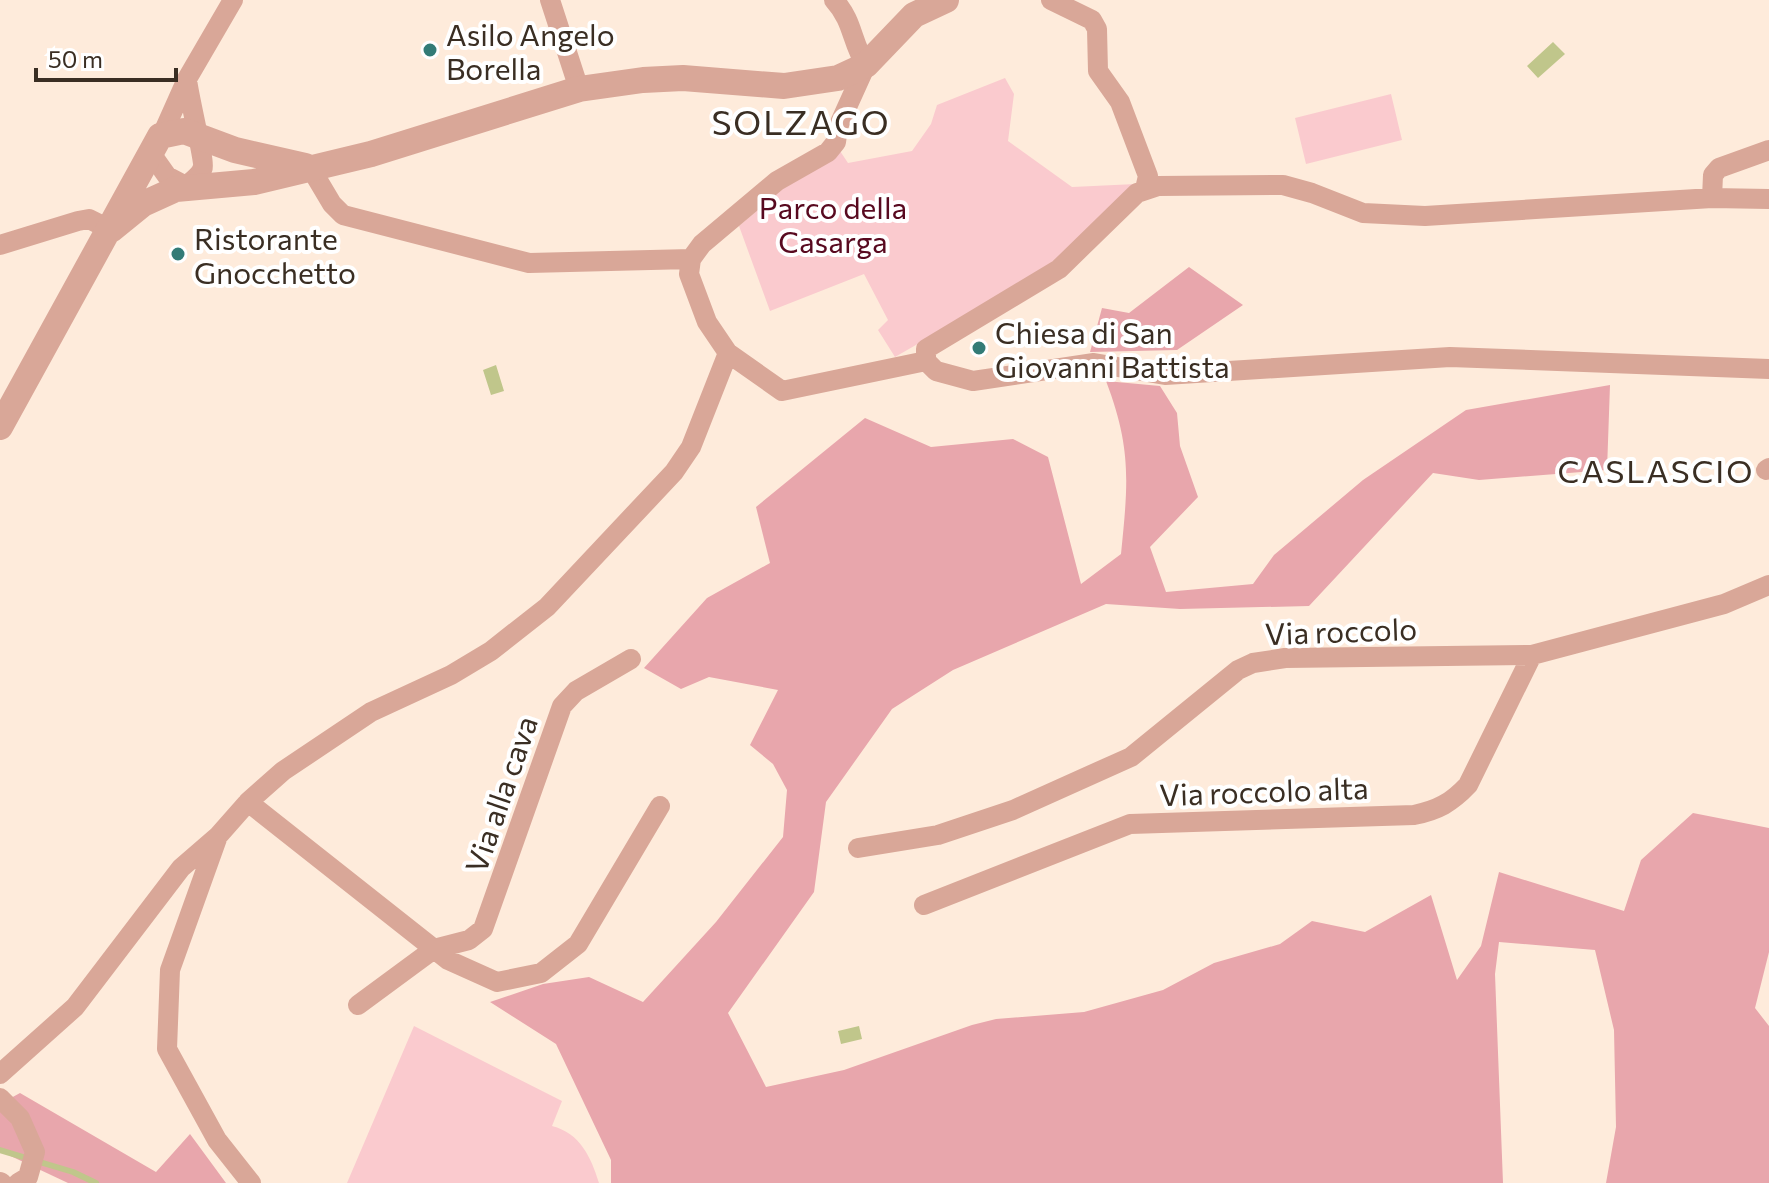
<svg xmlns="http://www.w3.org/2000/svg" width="1769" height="1183" font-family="Commissioner,sans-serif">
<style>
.green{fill:#facace}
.forest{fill:#e8a6ac}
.water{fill:#c0c68b}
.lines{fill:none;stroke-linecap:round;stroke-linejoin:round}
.stream{stroke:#c0c68b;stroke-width:6}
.minor{stroke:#d9a798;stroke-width:20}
.tertiary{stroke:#d9a798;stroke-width:26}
.poi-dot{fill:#337b76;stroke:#fff;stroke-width:3}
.labels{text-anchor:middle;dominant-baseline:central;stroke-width:8;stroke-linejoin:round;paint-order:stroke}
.poi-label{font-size:30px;fill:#3a2e23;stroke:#fff;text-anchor:start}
.park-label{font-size:30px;fill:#58091f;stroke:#fff}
.street-label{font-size:30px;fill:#3a2e23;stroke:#fff}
.neighbourhood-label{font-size:32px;letter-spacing:2px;fill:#3a2e23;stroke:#fff}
.quarter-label{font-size:34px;letter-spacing:2px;fill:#3a2e23;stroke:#fff}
</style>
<rect width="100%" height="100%" fill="#feebdb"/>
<!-- green -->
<path class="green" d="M 1005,78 L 1014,94 L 1008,141 L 1072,187 L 1136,184 L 1055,265 L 895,357 L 878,330 L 888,320 L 864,274 L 770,311 L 739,226 L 798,175 L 840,151 L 848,163 L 912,151 L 931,124 L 937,105 Z
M 1391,94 L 1402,140 L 1306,164 L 1295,118 Z
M 414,1026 L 562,1101 L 552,1126 C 580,1133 591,1157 599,1183 L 347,1183 Z"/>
<!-- forest -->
<path class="forest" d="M 1189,267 L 1243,305 L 1177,350 L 1090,352 L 1102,308 L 1129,313 Z
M 1106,381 L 1160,386 L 1177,413 L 1180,446 L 1198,497 L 1150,547 L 1166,592 L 1253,584 L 1274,555 L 1363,480 L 1466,410 L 1610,385 L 1607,470 L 1479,480 L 1433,473 L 1309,606 L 1180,609 L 1106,604 L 953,670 L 892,709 L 826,802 L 814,892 L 728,1013 L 766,1087 L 844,1070 L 972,1025 L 996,1019 L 1084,1012 L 1163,990 L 1214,963 L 1280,944 L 1312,921 L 1365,932 L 1431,895 L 1457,980 L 1481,946 L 1499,872 L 1624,911 L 1641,860 L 1693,813 L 1769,828 L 1769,952 L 1755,1008 L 1769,1026 L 1769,1183 L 1606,1183 L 1616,1127 L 1614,1030 L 1595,950 L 1499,942 L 1495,974 L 1503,1183 L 611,1183 L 611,1160 L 556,1044 L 490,1002 L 543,984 L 589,977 L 643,1002 L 716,922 L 783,837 L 787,790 L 773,764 L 750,745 L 778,690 L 709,677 L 681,689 L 644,668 L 707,598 L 770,563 L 756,507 L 865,418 L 931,447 L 1013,439 L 1048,457 L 1081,584 L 1121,554 C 1128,484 1132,449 1106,381 Z
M 20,1093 L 156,1172 L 190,1134 L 226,1183 L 68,1183 L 0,1151 L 0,1104 Z"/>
<!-- water -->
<path class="water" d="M 1553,42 L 1565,54 L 1538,78 L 1527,66 Z
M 496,365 L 504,391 L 491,395 L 483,370 Z
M 859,1026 L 862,1039 L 841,1044 L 838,1031 Z"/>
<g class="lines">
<!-- stream -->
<path class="stream" d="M 0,1150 L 73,1172 L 96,1183"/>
<!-- minor -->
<path class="minor" d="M 550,0 L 579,89
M 1051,0 L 1092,20 L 1097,29 L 1098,71 L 1120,102 L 1148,176 L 1145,189
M 162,135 L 187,79 L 233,0
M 150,152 L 167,176 L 186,186 C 192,181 201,175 203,167 C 205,163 188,93 187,79
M 310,167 L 332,204 L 343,215 L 529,263 L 691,259
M 1712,198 L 1713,175 L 1719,168 L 1769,150
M 0,245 L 78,221 L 89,219 L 111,230
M 728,353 L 782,391 L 926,361
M 926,361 L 926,349 L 1059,269 L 1137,193 L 1158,186 L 1283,185 L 1312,193 L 1363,213 L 1425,216 L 1712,198 L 1769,199
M 926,361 L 936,371 L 973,381 L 1094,363 L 1165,375 L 1450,357 L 1769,369
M 1766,470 L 1769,468
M 248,802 L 448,960 L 497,982 L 541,973 L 578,944 L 660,806
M 218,836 L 170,970 L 167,1049 L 217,1140 L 251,1183
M 858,848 L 938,835 L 1013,810 L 1131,757 L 1238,670 L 1253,663 L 1285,658 L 1532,655 L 1724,604 L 1769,585
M 924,905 L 1130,824 L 1414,815 C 1438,810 1451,803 1468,785 L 1532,655
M 358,1005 L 434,949 L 469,940 L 483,929 L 562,706 L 576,691 L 631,659
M 0,1074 L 75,1007 L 181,868 L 218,836 L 248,802 L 283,771 L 371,712 L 451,675 L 491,651 L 547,607 L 674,472 L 691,447 L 728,353 L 707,322 L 689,274 L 691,259 L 702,244 L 777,181 L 828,152 L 836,142 L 838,127 L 866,65 C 851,42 854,22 834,0
M 0,1098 L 20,1118 L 35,1152 L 28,1177 L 18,1183
M 0,1182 L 2,1183"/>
<!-- tertiary -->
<path class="tertiary" d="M 111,230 L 143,204 L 176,189 L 254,182 L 371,154 L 579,89 L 643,80 L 683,78 L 784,86 L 838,78 L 866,65 L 914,15 L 946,0
M 0,427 L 160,136 L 184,131 L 235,150 L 305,166"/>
</g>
<!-- markers -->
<g class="poi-dot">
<circle cx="430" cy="50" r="8"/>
<circle cx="178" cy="254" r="8"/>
<circle cx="979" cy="348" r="8"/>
</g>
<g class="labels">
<!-- poi labels -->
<g class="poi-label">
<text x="446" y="33">Asilo Angelo<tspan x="446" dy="34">Borella</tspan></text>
<text x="194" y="237">Ristorante<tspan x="194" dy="34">Gnocchetto</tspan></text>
<text x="995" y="331">Chiesa di San<tspan x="995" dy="34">Giovanni Battista</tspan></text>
</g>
<!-- park labels -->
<g class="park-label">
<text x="833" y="206">Parco della<tspan x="833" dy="34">Casarga</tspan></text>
</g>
<!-- street labels -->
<g class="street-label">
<text transform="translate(1341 630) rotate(-2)">Via roccolo</text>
<text transform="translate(1264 790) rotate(-2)">Via roccolo alta</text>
<text transform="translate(500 794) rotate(-71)">Via alla cava</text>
</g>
<!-- neighbourhood labels -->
<g class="neighbourhood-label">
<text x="1656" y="470">CASLASCIO</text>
</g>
<!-- quarter labels -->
<g class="quarter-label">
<text x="801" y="121">SOLZAGO</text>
</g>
</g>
<!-- scale -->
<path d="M36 68v12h140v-12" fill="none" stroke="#3a2e23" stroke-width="4"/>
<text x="48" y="68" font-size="24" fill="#3a2e23" stroke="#ffffff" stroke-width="6" paint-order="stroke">50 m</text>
</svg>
